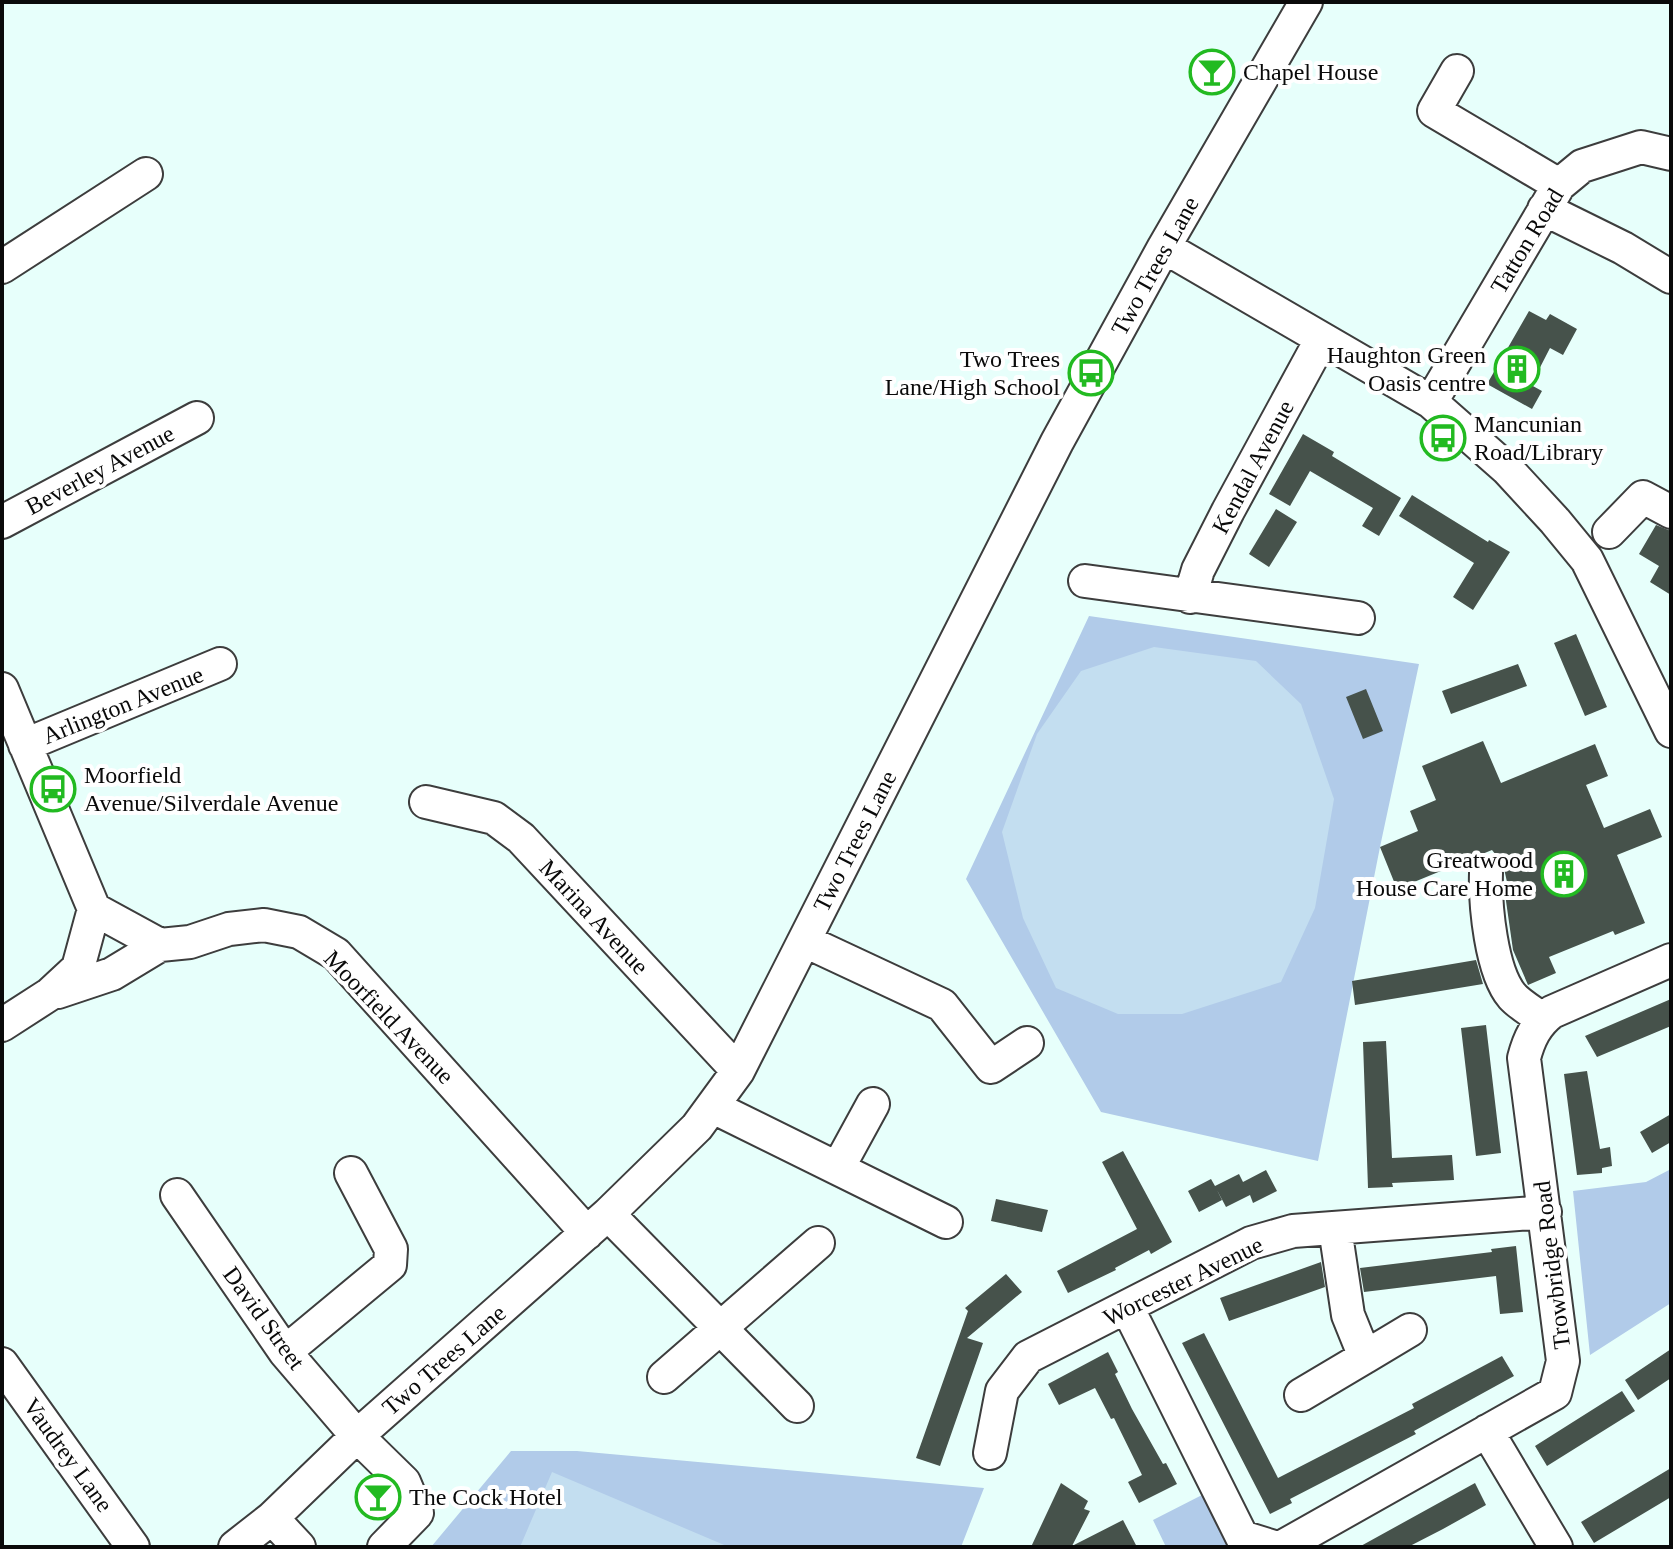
<svg xmlns="http://www.w3.org/2000/svg" width="1673" height="1549" font-family="Georgia,serif">
<style>
.green{fill:#b1cbe9}
.pitch{fill:#c3def0}
.building{fill:#46524b}
.lines{fill:none;stroke-linecap:round;stroke-linejoin:round}
.minor-casing{stroke:#3d3d3d;stroke-width:36}
.minor{stroke:#fff;stroke-width:32}
.labels{text-anchor:middle;dominant-baseline:central;stroke-width:8;stroke-linejoin:round;paint-order:stroke}
.poi-label{font-size:24px;fill:#0a0a0a;stroke:#fff;text-anchor:start}
.street-label{font-size:24px;fill:#0a0a0a;stroke:#fff}
</style>
<rect width="100%" height="100%" fill="#e7fffb"/>
<!-- green -->
<path class="green" d="M 1089,616 L 1419,664 L 1380,847 L 1318,1161 L 1101,1112 L 966,879 Z
M 1671,1169 L 1671,1303 L 1590,1355 L 1573,1191 L 1646,1182 Z
M 511,1451 L 577,1451 L 984,1488 L 961,1547 L 431,1547 Z
M 1202,1495 L 1232,1547 L 1166,1547 L 1153,1520 Z"/>
<!-- pitch -->
<path class="pitch" d="M 1154,647 L 1256,661 L 1301,704 L 1334,799 L 1315,908 L 1281,982 L 1182,1014 L 1118,1014 L 1056,988 L 1023,918 L 1002,832 L 1037,734 L 1081,671 Z
M 552,1472 L 729,1547 L 520,1547 Z"/>
<!-- building -->
<path class="building" d="M 1529,311 L 1546,320 L 1550,314 L 1577,329 L 1563,355 L 1550,348 L 1531,385 L 1542,391 L 1532,409 L 1487,384 Z
M 1303,434 L 1334,452 L 1332,456 L 1401,498 L 1379,536 L 1362,526 L 1373,508 L 1310,471 L 1290,506 L 1269,494 Z
M 1412,495 L 1488,542 L 1489,540 L 1510,552 L 1473,610 L 1453,597 L 1474,563 L 1399,516 Z
M 1276,509 L 1297,522 L 1269,567 L 1249,554 Z
M 1656,525 L 1671,531 L 1671,595 L 1650,582 L 1659,566 L 1639,554 Z
M 1576,634 L 1607,707 L 1585,716 L 1554,643 Z
M 1518,664 L 1527,686 L 1451,714 L 1442,691 Z
M 1366,689 L 1383,731 L 1363,739 L 1346,697 Z
M 1483,741 L 1501,783 L 1595,744 L 1608,776 L 1586,785 L 1604,828 L 1650,809 L 1662,837 L 1617,855 L 1645,923 L 1615,935 L 1613,931 L 1549,957 L 1556,973 L 1528,985 L 1513,950 L 1506,901 L 1505,892 L 1509,891 L 1503,864 L 1492,850 L 1397,889 L 1380,847 L 1418,831 L 1410,811 L 1436,800 L 1422,766 Z
M 1476,960 L 1483,984 L 1355,1005 L 1352,981 Z
M 1671,999 L 1671,1026 L 1597,1057 L 1585,1036 Z
M 1486,1025 L 1501,1153 L 1476,1156 L 1461,1028 Z
M 1386,1041 L 1392,1158 L 1452,1155 L 1454,1180 L 1392,1183 L 1393,1187 L 1368,1188 L 1363,1042 Z
M 1587,1071 L 1600,1149 L 1610,1147 L 1612,1166 L 1602,1168 L 1602,1173 L 1577,1175 L 1564,1074 Z
M 1671,1114 L 1671,1142 L 1652,1153 L 1640,1132 Z
M 1123,1151 L 1172,1242 L 1151,1254 L 1149,1250 L 1115,1268 L 1116,1270 L 1068,1293 L 1057,1271 L 1137,1229 L 1102,1162 Z
M 1266,1170 L 1277,1191 L 1253,1203 L 1250,1195 L 1226,1207 L 1217,1190 L 1222,1200 L 1199,1212 L 1188,1191 L 1211,1179 L 1215,1186 L 1239,1174 L 1243,1182 Z
M 996,1199 L 1048,1210 L 1042,1232 L 991,1221 Z
M 1516,1246 L 1523,1312 L 1500,1314 L 1496,1276 L 1364,1292 L 1360,1268 L 1492,1252 L 1491,1249 Z
M 1321,1262 L 1325,1287 L 1229,1321 L 1220,1298 Z
M 1006,1274 L 1022,1292 L 967,1338 L 983,1343 L 940,1466 L 916,1458 L 968,1311 L 965,1308 Z
M 1204,1333 L 1278,1478 L 1414,1408 L 1412,1404 L 1502,1356 L 1514,1376 L 1414,1431 L 1416,1434 L 1290,1499 L 1292,1503 L 1270,1514 L 1182,1343 Z
M 1671,1349 L 1671,1378 L 1638,1400 L 1625,1380 Z
M 1108,1352 L 1118,1372 L 1115,1374 L 1132,1409 L 1163,1464 L 1166,1463 L 1177,1484 L 1139,1503 L 1128,1482 L 1142,1475 L 1114,1418 L 1111,1419 L 1095,1388 L 1059,1405 L 1048,1384 Z
M 1622,1391 L 1635,1411 L 1547,1466 L 1535,1446 Z
M 1671,1468 L 1671,1497 L 1594,1543 L 1581,1522 Z
M 1061,1483 L 1088,1501 L 1084,1509 L 1090,1511 L 1072,1546 L 1123,1520 L 1137,1547 L 1031,1547 Z
M 1475,1483 L 1486,1505 L 1443,1529 L 1408,1547 L 1359,1547 Z"/>
<g class="lines">
<!-- minor casing -->
<g class="minor-casing">
<path id="minor" d="M 1457,71 L 1434,111 L 1559,185
M 1544,209 L 1623,248 L 1671,277
M 1164,247 L 1431,402 L 1507,469 L 1555,521 L 1587,560 L 1671,731
M 2,267 L 146,174
M 1431,402 L 1559,185 L 1582,166 L 1641,147 L 1671,154
M 2,522 L 197,418
M 1609,532 L 1643,497 L 1671,512
M 1085,581 L 1358,618
M 1190,597 L 1198,570 L 1228,511 L 1321,340
M 2,689 L 94,909 L 160,945 L 190,942 L 229,929 L 264,925 L 299,932 L 336,954 L 587,1233
M 25,745 L 220,664
M 426,802 L 494,818 L 521,838 L 738,1071
M 1486,873 C 1485,905 1491,971 1512,996 C 1520,1005 1533,1012 1542,1019
M 805,941 L 942,1005 L 991,1067 L 1027,1043
M 58,992 L 112,974 L 160,945
M 2,1025 L 50,994 L 78,968 L 94,909
M 713,1107 L 946,1222
M 838,1168 L 873,1104
M 177,1195 L 285,1352 L 357,1436 L 404,1482 L 417,1513 L 384,1547
M 608,1214 L 797,1406
M 1127,1307 L 1242,1537 L 1274,1547
M 285,1352 L 390,1265 L 391,1249 L 351,1173
M 1365,1357 L 1410,1330
M 2,1364 L 133,1547
M 664,1377 L 818,1243
M 1301,1395 L 1365,1357 L 1348,1315 L 1335,1228
M 1487,1431 L 1556,1547
M 990,1453 L 1002,1391 L 1028,1357 L 1251,1243 L 1293,1231 L 1545,1212
M 272,1518 L 299,1547
M 235,1547 L 272,1518 L 357,1436 L 608,1214 L 697,1127 L 738,1071 L 1057,442 L 1164,247 L 1306,2
M 1282,1547 L 1555,1393 L 1563,1361 L 1524,1058 C 1529,1039 1536,1024 1552,1012 L 1671,960"/>
</g>
<!-- minor -->
<use href="#minor" class="minor"/>
</g>
<!-- icons -->
<defs>
<g id="bar-ring" transform="scale(2.3)"><circle r="9.5" fill="#fff" stroke="#22ba21" stroke-width="1.5"/><path d="M-6-5H6L.8 .8V4.5H3.5V6h-7V4.5H-.8V.8Z" fill="#22ba21"/></g>
<g id="building-ring" transform="scale(2.3)"><circle r="9.5" fill="#fff" stroke="#22ba21" stroke-width="1.5"/><path d="M-4-6H4V6H1V3H-1V6H-4ZM-2.5-4.3h1.7v1.8h-1.7ZM.8-4.3h1.7v1.8H.8ZM-2.5-1h1.7V.8h-1.7ZM.8-1h1.7V.8H.8Z" fill="#22ba21"/></g>
<g id="bus-ring" transform="scale(2.3)"><circle r="9.5" fill="#fff" stroke="#22ba21" stroke-width="1.5"/><path d="M-5-6H5V4H4V6H2V4H-2V6H-4V4H-5ZM-3.5-4V0h7V-4ZM-3.5 1.2v1.5H-2V1.2ZM2 1.2v1.5H3.5V1.2Z" fill="#22ba21"/></g>
</defs>
<g fill-rule="evenodd">
<use href="#bar-ring" x="1212" y="72"/>
<use href="#building-ring" x="1517" y="369"/>
<use href="#bus-ring" x="1091" y="373"/>
<use href="#bus-ring" x="1443" y="438"/>
<use href="#bus-ring" x="53" y="789"/>
<use href="#building-ring" x="1564" y="874"/>
<use href="#bar-ring" x="378" y="1497"/>
</g>
<g class="labels">
<!-- poi labels -->
<g class="poi-label">
<text x="1243" y="72">Chapel House</text>
<text x="1486" y="355" text-anchor="end">Haughton Green<tspan x="1486" dy="28">Oasis centre</tspan></text>
<text x="1060" y="359" text-anchor="end">Two Trees<tspan x="1060" dy="28">Lane/High School</tspan></text>
<text x="1474" y="424">Mancunian<tspan x="1474" dy="28">Road/Library</tspan></text>
<text x="84" y="775">Moorfield<tspan x="84" dy="28">Avenue/Silverdale Avenue</tspan></text>
<text x="1533" y="860" text-anchor="end">Greatwood<tspan x="1533" dy="28">House Care Home</tspan></text>
<text x="409" y="1497">The Cock Hotel</text>
</g>
<!-- street labels -->
<g class="street-label">
<text transform="translate(1527 241) rotate(-59)">Tatton Road</text>
<text transform="translate(1155 266) rotate(-61)">Two Trees Lane</text>
<text transform="translate(1253 467) rotate(-62)">Kendal Avenue</text>
<text transform="translate(100 470) rotate(-28)">Beverley Avenue</text>
<text transform="translate(123 705) rotate(-22)">Arlington Avenue</text>
<text transform="translate(855 841) rotate(-63)">Two Trees Lane</text>
<text transform="translate(594 917) rotate(47)">Marina Avenue</text>
<text transform="translate(389 1017) rotate(46)">Moorfield Avenue</text>
<text transform="translate(1552 1265) rotate(-97)">Trowbridge Road</text>
<text transform="translate(1183 1281) rotate(-26)">Worcester Avenue</text>
<text transform="translate(264 1318) rotate(54)">David Street</text>
<text transform="translate(444 1360) rotate(-41)">Two Trees Lane</text>
<text transform="translate(68 1455) rotate(54)">Vaudrey Lane</text>
</g>
</g>
<!-- border -->
<rect width="1673" height="1549" fill="none" stroke="#0a0a0a" stroke-width="8"/>
</svg>
